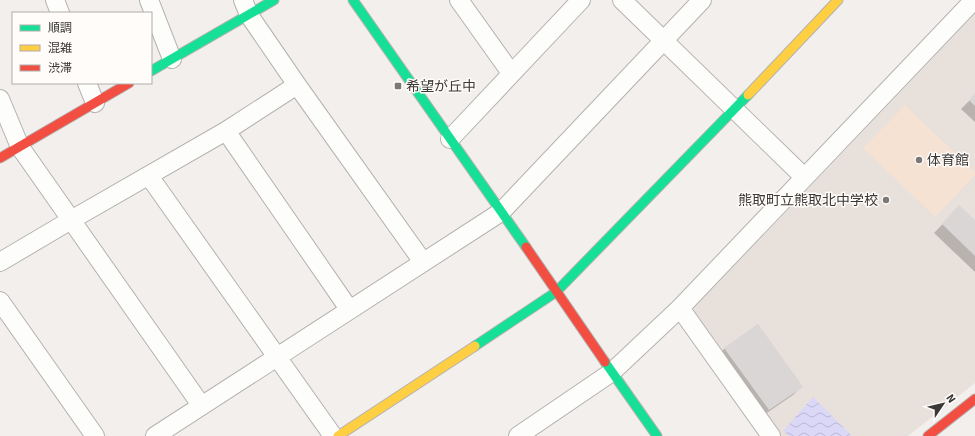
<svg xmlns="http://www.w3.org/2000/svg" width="975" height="436" font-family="Signika,'Noto Sans JP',sans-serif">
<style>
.built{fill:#e8e0db}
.grass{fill:#f6e2d3}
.water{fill:url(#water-waves)}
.shadow{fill:#0003}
.building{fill:#d9d6d5}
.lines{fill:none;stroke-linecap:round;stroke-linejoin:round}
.street-casing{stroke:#b4b2b0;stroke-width:20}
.fast-casing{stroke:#b4b2b0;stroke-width:11}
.slow-casing{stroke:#b4b2b0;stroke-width:11}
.jam-casing{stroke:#b4b2b0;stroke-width:11}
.street{stroke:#fdfdfc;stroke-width:18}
.fast{stroke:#16e098;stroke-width:9}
.slow{stroke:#ffcf43;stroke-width:9}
.jam{stroke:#f24e42;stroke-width:9}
.poi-dot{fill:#7a7977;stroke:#fffcfa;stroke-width:1.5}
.labels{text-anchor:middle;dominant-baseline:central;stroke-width:3;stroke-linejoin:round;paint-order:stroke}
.poi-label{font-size:14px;fill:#3a3938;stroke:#fffcfa;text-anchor:start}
</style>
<defs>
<pattern id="water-waves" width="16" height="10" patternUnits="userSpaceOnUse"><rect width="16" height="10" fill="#dad7f7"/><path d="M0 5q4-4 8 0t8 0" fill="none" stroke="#bcb9d4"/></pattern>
</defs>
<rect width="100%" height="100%" fill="#f2efed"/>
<!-- built -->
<path class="built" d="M 975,14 L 975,383 L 908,436 L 780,436 L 695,319 L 694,308 Z"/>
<!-- grass -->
<path class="grass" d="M 905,105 L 975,172 L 975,175 L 935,217 L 863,148 Z"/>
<!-- water -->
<path class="water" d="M 813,397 L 852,436 L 789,436 L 783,431 Z"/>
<!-- shadow -->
<path class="shadow" d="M 975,95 L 975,122 L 961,109 Z
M 959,207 L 975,222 L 975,272 L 934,233 Z
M 757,325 L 802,386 L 793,395 L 761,417 L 716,357 L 724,349 Z"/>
<!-- building -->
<path class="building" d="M 975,93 L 975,106 L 969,100 Z
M 959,205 L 975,220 L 975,256 L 942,224 Z
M 758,324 L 803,387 L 769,410 L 724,348 Z"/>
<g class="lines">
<!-- street casing -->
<g class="street-casing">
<path id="street" d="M 55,0 L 60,13
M 149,0 L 172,59
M 243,0 L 249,15 L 297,85 L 423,262
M 459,0 L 511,73
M 622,0 L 804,177
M 87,83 L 95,103
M 0,99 L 20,147 L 201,405
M 226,131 L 349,309
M 450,139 L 581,0
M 149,176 L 333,436
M 0,262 L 71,220 L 226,131 L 297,85
M 0,301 L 95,436
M 680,308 L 771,436
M 155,436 L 501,212 L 702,0
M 518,436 L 612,372 L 680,308 L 974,0"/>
</g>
<!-- fast casing -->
<g class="fast-casing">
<path id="fast" d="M 353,0 L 526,247
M 151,71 L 274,0
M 475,346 L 556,292 L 748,95
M 605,362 L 657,436"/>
</g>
<!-- slow casing -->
<g class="slow-casing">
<path id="slow" d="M 748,95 L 838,0
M 338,436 L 475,346"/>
</g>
<!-- jam casing -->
<g class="jam-casing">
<path id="jam" d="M 0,158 L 129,83
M 526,247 L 605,362
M 928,436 L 975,399"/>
</g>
<!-- street -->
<use href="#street" class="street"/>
<!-- fast -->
<use href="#fast" class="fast"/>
<!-- slow -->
<use href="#slow" class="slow"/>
<!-- jam -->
<use href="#jam" class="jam"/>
</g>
<!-- markers -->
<g class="poi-dot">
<rect x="394" y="82" width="8" height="8" rx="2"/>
<circle cx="919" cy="160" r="4"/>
<circle cx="886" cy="200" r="4"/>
</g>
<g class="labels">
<!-- poi labels -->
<g class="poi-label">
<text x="406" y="86">希望が丘中</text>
<text x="927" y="160">体育館</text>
<text x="878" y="200" text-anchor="end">熊取町立熊取北中学校</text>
</g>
</g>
<!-- legend -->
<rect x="12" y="12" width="140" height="72" fill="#fffcfa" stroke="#b0aeac"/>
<rect x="20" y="25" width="20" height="6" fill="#16e098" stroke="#b0aeac"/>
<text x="48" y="32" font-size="12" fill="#3a3938">順調</text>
<rect x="20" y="45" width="20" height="6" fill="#ffcf43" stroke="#b0aeac"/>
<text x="48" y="52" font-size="12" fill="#3a3938">混雑</text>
<rect x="20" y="65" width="20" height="6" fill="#f24e42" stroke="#b0aeac"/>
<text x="48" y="72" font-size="12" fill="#3a3938">渋滞</text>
<!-- north arrow -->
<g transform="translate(943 404) rotate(55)" stroke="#fffcfa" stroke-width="3" paint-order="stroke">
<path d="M0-3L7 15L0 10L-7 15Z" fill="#3a3938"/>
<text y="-6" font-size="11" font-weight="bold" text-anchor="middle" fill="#3a3938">N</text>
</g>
</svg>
